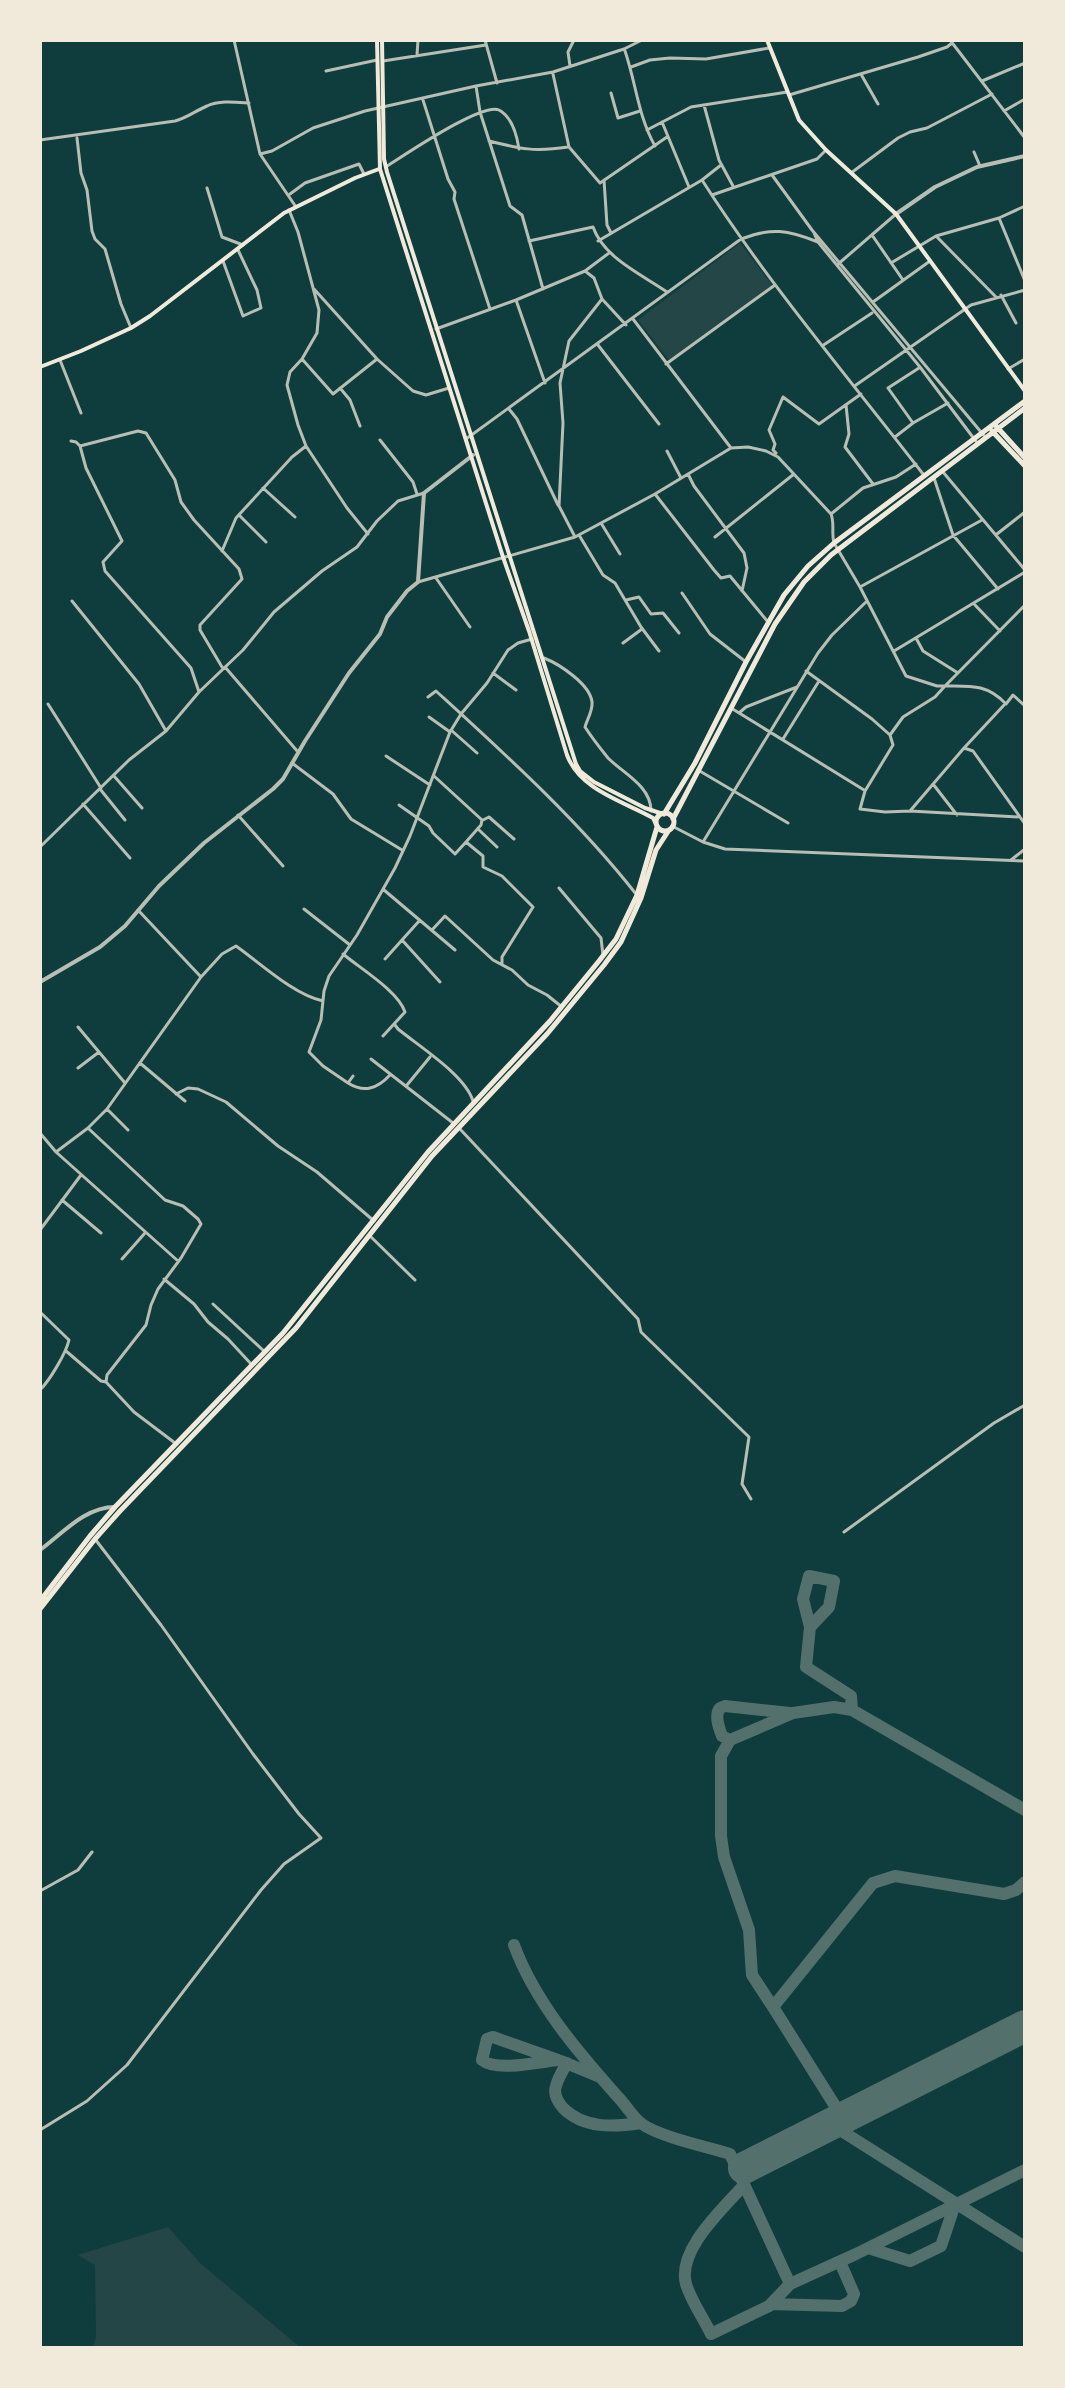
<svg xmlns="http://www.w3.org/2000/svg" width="1065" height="2388" font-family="Manrope,sans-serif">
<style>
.green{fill:#244646}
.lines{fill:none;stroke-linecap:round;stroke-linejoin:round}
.taxiway{stroke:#53706d;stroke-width:12}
.runway{stroke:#53706d;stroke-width:32}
.minor{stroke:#b8beb3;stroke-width:3}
.tertiary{stroke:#b8beb3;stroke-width:4}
.secondary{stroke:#f1e9da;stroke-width:4}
.primary{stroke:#f1e9da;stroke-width:5}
</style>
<rect width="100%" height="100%" fill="#0f3d3e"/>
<!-- green -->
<path class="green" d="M 740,243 L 772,285 L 669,360 L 638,320 Z
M 168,2227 L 200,2263 L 301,2348 L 92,2348 L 96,2338 L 95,2265 L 78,2255 Z"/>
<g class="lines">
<!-- taxiway -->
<path class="taxiway" d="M 809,1576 L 834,1581 L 829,1607 L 810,1627 L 803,1599 Z
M 810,1627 L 806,1667 L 851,1696 L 852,1710
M 730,1740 L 722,1736 C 719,1728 714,1715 720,1708 L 725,1706 L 790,1713
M 514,1945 C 535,2002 578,2052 618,2097 C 626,2105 633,2118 642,2124 C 660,2137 708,2147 730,2154 L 790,2284
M 773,2007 L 752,1975 L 749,1930 L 724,1857 L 721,1836 L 721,1756 L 730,1740 L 793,1713 L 834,1707 L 852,1710 L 1025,1810
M 493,2037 L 558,2060 C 540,2062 496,2072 482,2060 L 487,2039 Z
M 561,2061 L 600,2077
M 567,2063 C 563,2070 558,2078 556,2086 C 553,2094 558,2102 563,2108 C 584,2129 614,2127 641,2123
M 842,2117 L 773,2007 L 873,1883 L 895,1876 L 1004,1894 L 1016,1890 L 1025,1882
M 829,2123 L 1025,2247
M 743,2186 C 722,2210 677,2250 686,2284 C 691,2301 704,2319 711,2334 L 769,2306 L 790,2284 L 856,2254 L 1025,2170
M 868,2248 L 910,2261 L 941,2246 L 955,2204
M 771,2304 L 842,2306 L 851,2301 L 854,2294 L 840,2262"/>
<!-- runway -->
<path class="runway" d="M 744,2168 L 1025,2026"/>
<!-- minor -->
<path class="minor" d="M 234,40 L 260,154 L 296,207
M 485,40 L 497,83
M 950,40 L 1025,138
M 625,51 C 636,83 638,116 655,146
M 417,55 L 418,40
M 383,61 L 486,45
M 570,66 L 568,52 L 574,40
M 631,67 L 650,60 L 670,58 L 706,59 L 769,48
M 326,71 L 377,60
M 553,74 L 569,147 L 600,183 L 667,137
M 862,76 L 878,104
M 982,81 L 1025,63
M 476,86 L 480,112 L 510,206 L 522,215 L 543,289
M 611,93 L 618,118 L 640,111
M 789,95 L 918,57 L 947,47 L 952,43
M 423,100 L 448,179 L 455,192 L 454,199 L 490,309
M 704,105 L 719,160 L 733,186
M 1004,111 L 1025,99
M 662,122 L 689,187
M 647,130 L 691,107 L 787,92
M 77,138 L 81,173 L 87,190 L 92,231 L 95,239 L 105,249 L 121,304 L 131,328
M 40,140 L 175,121 C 187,118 195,111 207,106 C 219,100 235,102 249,103
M 489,141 C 521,149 534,152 568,147
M 974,152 L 980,166
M 260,154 L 272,151 L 313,128 L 365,111 L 476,86 L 553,72 L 624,49 L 642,40
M 387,166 C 405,155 482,102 499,110 C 512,117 517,136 519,149
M 851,173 L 898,138 L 910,132 L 927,128 L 992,94
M 772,175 L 812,230 L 986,438
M 604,180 L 607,225 L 611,233
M 702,180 C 768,283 848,377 923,474
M 207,188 L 222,237 L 243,245
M 290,194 L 305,183 L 359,164 L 364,174
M 712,195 L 817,159 L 826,150
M 289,210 L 298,232 L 319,310 L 317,333 L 302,359 L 290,372 L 287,385 L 298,425 L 306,446 L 347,508 L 368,534
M 999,218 L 1025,281
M 814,233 L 818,242 L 920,367 L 978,444
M 872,235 L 903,280
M 937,237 L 996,297
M 529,241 L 593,227 C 604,258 641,274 667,292
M 598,241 L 702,180 L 721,165
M 609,253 L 585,271 L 594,278 L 602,299 L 626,325
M 223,261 L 243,316 L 261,308 L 257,290 L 238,250
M 891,263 L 936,236 L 999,218 L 1025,206
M 837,265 L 896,214
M 314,289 L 377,359 L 413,391 L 426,395 L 449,388
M 1001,295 L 1016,323
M 516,300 L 545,383
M 873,302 L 930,261
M 633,319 L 731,448
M 436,329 L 516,300 L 585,271
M 598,345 L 659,424
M 822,346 L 872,313
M 302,359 L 333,394 L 377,359
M 60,360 L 81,413
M 666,364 L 775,285
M 1008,369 L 1025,359
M 856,385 L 971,305 L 1025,290
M 340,388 L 350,400 L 360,426
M 846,405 L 849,434 L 845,447 L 873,484
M 509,409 L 517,419 L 558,505
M 913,423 L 888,388 L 919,368
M 895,437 L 913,423 L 948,403
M 466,439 L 741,239 C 772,227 788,230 818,242
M 380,440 L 413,482 L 417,494
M 71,441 L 76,442 L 80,446 L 86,468 L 122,541 L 103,562 L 105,571 L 191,668 L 199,692
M 80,446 L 138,431 L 146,433 L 175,480 L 181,502 L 194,520 L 239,569 L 242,579 L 200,625 L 200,630 L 222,667
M 667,451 L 681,478
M 776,453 L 773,450 L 775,444 L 769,430 L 783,397 L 819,424 L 861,394
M 943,472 L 1025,570
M 688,474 L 694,486 L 744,553 L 747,568 L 742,591
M 934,478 L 953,535 L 998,589
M 263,488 L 295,517
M 655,494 L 714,570 L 721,578 L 730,576 L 768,622
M 831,514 L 863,488 L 896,477 L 916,464
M 239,515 L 266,542
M 601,523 L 620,554
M 997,534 L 1025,512
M 574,535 L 559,506 L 563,423 L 560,383 L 569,341 L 602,299
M 579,535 L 603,575 L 615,583 L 641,627 L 659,651
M 715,537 L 794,474
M 222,551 L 236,518 L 292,457 L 306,446
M 436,578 L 470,627
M 418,582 L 575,537 L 655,494 L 731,448 L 748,447 L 766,451 L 778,457 L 831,514 C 835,524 831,533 834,543 L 860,587 L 906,676 L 937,686 L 945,686 L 1025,605
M 860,587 L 982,520
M 682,593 L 710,634 L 746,662
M 626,600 L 639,597 L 651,614 L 663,613 L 679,633
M 72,601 L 139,684 L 166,731
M 975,605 L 1000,631
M 916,638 L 923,651 L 958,673
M 623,643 L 642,629
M 894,651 L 1025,572
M 544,658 C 559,664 590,684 592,702 C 593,711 587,719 585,727 C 592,738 600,748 608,758 C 624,774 651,786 651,811
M 225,667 L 298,752
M 806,671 L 872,719 L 890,735
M 493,673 L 516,690
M 428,697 L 436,691 C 506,755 577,819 636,894
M 48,704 L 101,788
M 1025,706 L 1013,695 L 1006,704 C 987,684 971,686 945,686 L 935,697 L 903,717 L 890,735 L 893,745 L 865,791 L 860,809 L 885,812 L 910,811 L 964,748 L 973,751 L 1025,824
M 731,708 L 864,790
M 739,713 L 746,707 L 797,687
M 429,717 L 450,732
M 451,730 L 477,753
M 783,739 L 819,681
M 964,748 L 1005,704
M 386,756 L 430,785
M 292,763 L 333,794 L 351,819 L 402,850
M 698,770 L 788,823
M 114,776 L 142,808
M 434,776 L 482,820 L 481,825 L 466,842 L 483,856 L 483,867 L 502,876 L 533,907 L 502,957 L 502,964
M 933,784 L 957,815
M 100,789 L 125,820
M 83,804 L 130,858
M 399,805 L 429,826 L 433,833 L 455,854 L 466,842
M 910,811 L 1020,817
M 238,815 L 283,866
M 483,820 L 489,817 L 514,839
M 672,826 L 703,842 L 725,849 L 1025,861
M 478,829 L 497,847
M 703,842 L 818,653 L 832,635 L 867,601
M 40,847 L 129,760 L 166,731 L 199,692 L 243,650 L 274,612 L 322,571 L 357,547 L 377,521 L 398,501 L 424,493
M 1011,860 L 1025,849
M 559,888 L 601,938 L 603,955
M 384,890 L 455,950
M 304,909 L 350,945
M 138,910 L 201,977
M 420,920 L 402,940 L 440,982
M 432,930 L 445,916 L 493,960 L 512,970 L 528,985 L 547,995 L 562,1007
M 343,954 C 361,969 398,991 405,1012 L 383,1036
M 385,959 L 402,940
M 395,1025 L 398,1029 C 420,1047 465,1075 473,1101
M 78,1027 L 125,1083
M 371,1059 L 453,1123
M 140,1063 L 185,1101
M 78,1068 L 99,1052
M 353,1076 L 348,1083 L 323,1066 L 309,1052 L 321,1020 L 324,991 L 329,976 L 357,935 L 395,868 L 410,836 L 450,732 L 461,714 L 487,683 L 508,650 L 518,643 L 532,639
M 348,1083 C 364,1093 377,1089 390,1075
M 407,1085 L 430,1057
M 176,1094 L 188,1088 L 198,1089 L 226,1102 L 278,1146 L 317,1172 L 374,1221
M 107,1109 L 128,1130
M 89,1129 L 165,1200 L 183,1206 L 198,1219 L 201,1224 L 181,1258 L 158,1289 L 151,1305 L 146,1325 L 107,1375 L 106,1382
M 460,1129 L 638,1319 L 641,1332 L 749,1437 L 742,1484 L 751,1499
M 40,1133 L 56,1152 L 88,1128 L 107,1109 L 201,977 L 222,954 L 236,946 C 260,963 294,995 323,1001
M 56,1152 L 178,1261
M 62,1200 L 101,1233
M 40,1230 L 81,1175
M 369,1235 L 415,1280
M 122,1259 L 145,1233
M 164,1279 L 194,1304 L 208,1322 L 228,1339 L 252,1365
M 213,1304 L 265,1352
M 40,1312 L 69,1340 C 66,1353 50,1380 40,1390
M 66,1351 L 101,1381 L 106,1382 L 134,1412 L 175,1443
M 844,1532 L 994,1423 L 1025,1405
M 40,1891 L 78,1870 L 92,1852
M 40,2130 L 87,2101 L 127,2065 L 261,1890 L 284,1864 L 321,1838 L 299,1814 L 253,1754 L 161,1625 L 95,1539"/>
<!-- tertiary -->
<path class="tertiary" d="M 896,214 L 935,187 L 977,167 L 1025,156
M 40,982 L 100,947 L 125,926 L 159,886 L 204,843 L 273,789 L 283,779 L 305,741 L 349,673 L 380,634 L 387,617 L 407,591 L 418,582 L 424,493 L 473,455
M 40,1550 C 63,1533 85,1507 115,1507"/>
<!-- secondary -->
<path class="secondary" d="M 377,40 L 380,169 L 503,557 L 529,631 L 567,755 C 580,790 623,801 653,818 L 656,824
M 382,40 L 384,159 L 387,172 L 576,764 L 580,771 L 594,782 L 645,808 L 663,814
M 767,40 L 799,120 L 826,150 L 896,214 L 1025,391
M 40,367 L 81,351 L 131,328 L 150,316 L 284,213 L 355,178 L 379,169"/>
<!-- primary -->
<path class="primary" d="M 996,426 L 1025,458
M 992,431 L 1025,466
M656 822a9 9 0 1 1 18 0a9 9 0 1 1-18 0Z
M 664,814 L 695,763 L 746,662 L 784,595 L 808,566 L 834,543 L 1025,401
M 673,819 L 775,624 L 804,582 L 831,555 L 1025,408
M 40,1601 L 90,1536 L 115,1507 L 283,1333 L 428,1152 L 550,1021 L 599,961 L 616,939 L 637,895 L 657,827
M 40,1609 L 95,1539 L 120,1511 L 296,1328 L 432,1156 L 547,1034 L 604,965 L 621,942 L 641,898 L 656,850 L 669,830"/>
</g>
<!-- border -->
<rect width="1065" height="2388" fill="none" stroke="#f1e9da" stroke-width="84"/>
</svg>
